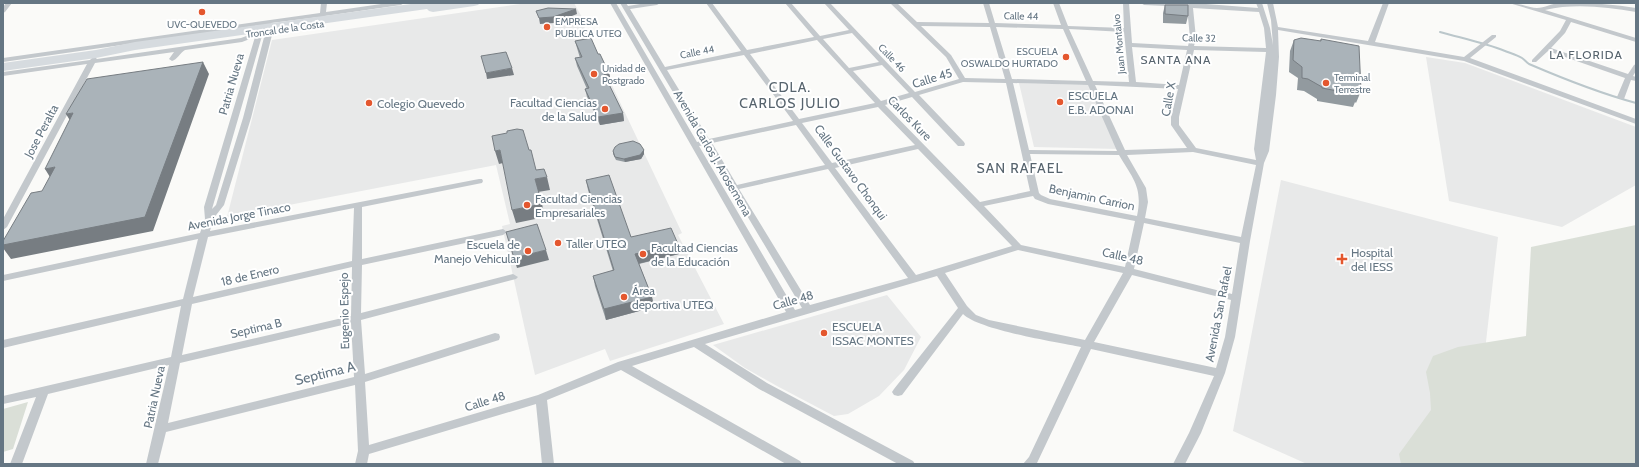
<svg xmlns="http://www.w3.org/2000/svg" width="1639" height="467" font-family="Cabin,sans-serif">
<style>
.built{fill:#e8e9e9}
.green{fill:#dadfd7}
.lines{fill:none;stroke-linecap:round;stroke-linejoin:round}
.stream{stroke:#bbc7cb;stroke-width:2}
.street{fill:#c3c8cc;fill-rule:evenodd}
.highway{fill:#d6dbdf;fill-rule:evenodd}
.wall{fill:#929a9f}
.shaded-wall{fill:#777d82}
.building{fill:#aab3b9;stroke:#777d82}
.poi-dot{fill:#e4572e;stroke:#fff;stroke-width:1.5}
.labels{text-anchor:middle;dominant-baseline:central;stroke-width:4;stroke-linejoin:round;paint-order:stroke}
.far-street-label{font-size:10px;fill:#657683;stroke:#fff}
.far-poi-label{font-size:10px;fill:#657683;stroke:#fff;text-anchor:start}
.far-quarter-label{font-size:12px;letter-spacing:1px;fill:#57646e;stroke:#fff}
.street-label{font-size:12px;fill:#657683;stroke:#fff}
.poi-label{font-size:12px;fill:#657683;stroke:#fff;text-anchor:start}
.quarter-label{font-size:14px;letter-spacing:1px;fill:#57646e;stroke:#fff}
.near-street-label{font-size:14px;fill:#657683;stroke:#fff}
</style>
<rect width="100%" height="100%" fill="#fafaf8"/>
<!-- built -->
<path class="built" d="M 527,3 L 574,3 L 583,19 L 581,20 L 682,233 L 678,235 L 724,324 L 610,361 L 605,349 L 535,375 L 502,226 L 510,224 L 496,165 L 227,217 L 272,40 Z
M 1426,57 L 1465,63 L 1636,127 L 1636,185 L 1562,227 L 1449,201 Z
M 1019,83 L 1090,85 L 1118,149 L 1034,147 Z
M 1281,180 L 1498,237 L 1472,464 L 1307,464 L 1233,431 Z
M 887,295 L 921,337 L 904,370 L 879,396 L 848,414 L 834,416 L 777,386 L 745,368 L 713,345 Z"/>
<!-- green -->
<path class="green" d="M 1636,225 L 1636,464 L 1401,464 L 1399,454 L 1431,410 L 1430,393 L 1426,372 L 1433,356 L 1458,347 L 1526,336 L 1531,247 Z
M 28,402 L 13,449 L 3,452 L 3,409 Z"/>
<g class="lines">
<!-- stream -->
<path class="stream" d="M 1440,32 C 1461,38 1485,43 1505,51 C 1510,53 1517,55 1522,58 C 1525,60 1526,62 1529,64 C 1564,79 1599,93 1636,103"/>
<!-- street -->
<path class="street" d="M 6,3 L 12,3 L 5,12 L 3,13 L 3,7 Z
M 321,3 L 327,3 L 326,12 L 388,3 L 404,3 L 401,5 L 325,16 L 324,19 L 320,19 L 319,17 L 271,23 L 274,27 L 251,118 L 224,205 L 213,219 L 210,231 L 479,179 L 482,179 L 483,181 L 482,183 L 362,207 L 362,259 L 503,229 L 507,232 L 503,235 L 362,265 L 361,313 L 513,274 L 518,277 L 516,279 L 361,320 L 365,374 L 495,333 L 499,334 L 500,337 L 499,340 L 365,382 L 369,445 L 538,395 L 618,362 L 786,312 L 610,3 L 616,3 L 697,142 L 702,141 L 620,3 L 626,3 L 628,6 L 646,3 L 660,3 L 657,5 L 630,9 L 665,67 L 741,51 L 706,3 L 712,3 L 747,50 L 814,37 L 785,3 L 791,3 L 820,36 L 849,30 L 824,3 L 830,3 L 915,92 L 959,79 L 946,57 L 890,3 L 897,3 L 917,22 L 989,23 L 983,3 L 989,3 L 995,23 L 1061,25 L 1053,3 L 1059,3 L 1068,26 L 1124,28 L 1123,3 L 1129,3 L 1132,43 L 1188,46 L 1190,38 L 1187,7 L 1144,5 L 1141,3 L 1193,3 L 1258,8 L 1256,3 L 1262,3 L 1270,28 L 1273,45 L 1271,20 L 1267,3 L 1273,3 L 1278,27 L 1368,41 L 1383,3 L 1389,3 L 1375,42 L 1464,57 L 1492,35 L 1496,35 L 1496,37 L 1470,58 L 1636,119 L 1636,124 L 1464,61 L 1278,30 L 1279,57 L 1276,95 L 1269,151 L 1264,163 L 1250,241 L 1235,337 L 1225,373 L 1201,433 L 1185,464 L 1173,464 L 1189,433 L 1214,376 L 1091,349 L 1037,463 L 1023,464 L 1029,457 L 1081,347 C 1056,342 979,330 963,314 L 902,395 L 898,396 L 894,395 L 892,392 L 894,389 L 958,308 L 937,276 L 705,344 L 767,383 L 913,461 L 915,464 L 898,464 L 759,389 L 694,347 L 632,366 L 800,461 L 802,464 L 786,464 L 621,370 L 547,400 L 554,464 L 542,464 L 536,404 L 369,454 L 367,464 L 355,464 L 358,451 L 355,385 L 166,432 L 158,464 L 146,464 L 169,365 L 48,394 L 22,464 L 10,464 L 36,397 L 3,404 L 3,396 L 171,357 L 181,306 L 3,348 L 3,340 L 183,299 L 198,239 L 3,281 L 3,275 L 200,233 L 205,219 L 204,207 L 255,37 L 242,42 L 185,50 C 180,53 177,60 172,61 L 169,59 L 174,52 L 95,63 L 7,227 L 3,230 L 3,219 L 87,64 L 3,76 L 3,72 L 90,60 L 94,56 L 97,59 L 241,38 L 257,32 L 261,25 L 3,62 L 3,58 L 320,13 ZM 1193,8 L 1259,12 L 1264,28 L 1266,48 L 1194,46 L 1196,38 ZM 267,26 L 243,118 L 216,205 L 212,209 L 264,29 ZM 921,26 L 990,27 L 1005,79 L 965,78 L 951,55 ZM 996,27 L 1063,29 L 1086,81 L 1012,79 ZM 1069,29 L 1124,32 L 1129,82 L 1093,81 ZM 852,33 L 879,62 L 849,68 L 823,39 ZM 817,40 L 875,103 L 799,119 L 750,54 ZM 1132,47 L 1187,50 L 1179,85 L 1136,82 ZM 1194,50 L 1266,52 L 1254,149 L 1256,160 L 1196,148 L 1179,125 L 1179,117 ZM 744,55 L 793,121 L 709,139 L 667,70 ZM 882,65 L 909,93 L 881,101 L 853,71 ZM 963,82 L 1006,83 L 1030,191 L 980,202 L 885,105 L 912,97 L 958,146 L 964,146 L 965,144 L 964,142 L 919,95 ZM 1013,83 L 1088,85 L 1117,151 L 1029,150 ZM 1095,85 L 1178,89 L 1171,117 L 1171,125 L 1187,148 L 1125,150 ZM 878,107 L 915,145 L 832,163 L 802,123 ZM 796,125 L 825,165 L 737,185 L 712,143 ZM 705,145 L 802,308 L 795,310 L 699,146 ZM 918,149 L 1012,246 L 916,275 L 835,168 ZM 1193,152 L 1256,165 L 1241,237 L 1145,218 L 1148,202 L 1146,188 L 1127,155 ZM 1030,154 L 1119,155 C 1133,179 1143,187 1137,216 L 1050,199 L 1041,195 L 1039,193 ZM 828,169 L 908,278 L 810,305 L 739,189 ZM 1033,196 L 1035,199 L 1048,204 L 1135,221 L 1125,267 L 1021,245 L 984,206 ZM 354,208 L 352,261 L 193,297 L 208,237 ZM 1144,223 L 1240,243 L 1232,294 L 1134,269 ZM 1018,250 L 1123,273 L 1085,340 L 989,320 L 976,315 L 967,306 L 945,273 ZM 352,267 L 351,316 L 182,355 L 192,304 ZM 1132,275 L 1231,300 L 1225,337 L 1216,368 L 1094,342 ZM 351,323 L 354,377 L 168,423 L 180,363 Z
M 1509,3 C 1519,3 1527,7 1537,8 C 1544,8 1553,3 1561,3 C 1586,2 1611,4 1636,8 L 1636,12 C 1606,7 1575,3 1545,10 L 1636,38 L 1636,42 L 1571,22 L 1565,33 L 1551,48 L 1628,74 L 1634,65 L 1636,64 L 1636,71 L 1633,76 L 1636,77 L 1636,81 L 1631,80 L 1624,99 L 1621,99 L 1617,97 L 1625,78 L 1548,51 L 1536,62 L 1532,62 L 1532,60 L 1560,31 L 1566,20 Z"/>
<!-- highway -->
<path class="highway" d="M 418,3 L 480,3 L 478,5 L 474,6 L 433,12 L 429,11 L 427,9 L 135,50 L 96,58 L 3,71 L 3,63 L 96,50 L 135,42 Z"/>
</g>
<!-- wall -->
<path class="wall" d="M 1165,5 L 1188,16 L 1186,24 L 1163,23 L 1163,13 Z
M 1321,39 L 1361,91 L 1356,103 L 1355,102 L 1353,107 L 1317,101 L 1317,99 L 1304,91 L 1297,90 L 1298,78 L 1289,72 L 1290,51 L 1294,40 L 1320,41 Z
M 575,41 L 598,54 L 609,73 L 611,81 L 607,82 L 623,113 L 624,121 L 600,125 L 587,97 L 585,89 L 587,89 L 577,66 L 575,58 L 580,58 L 577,48 Z
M 644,150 L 644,154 L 641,159 L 625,162 L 616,160 L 613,154 L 613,151 Z
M 586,180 L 631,237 L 678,244 L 679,254 L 639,264 L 652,297 L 654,307 L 606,320 L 595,286 L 593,276 L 613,271 L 588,190 Z"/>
<!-- shaded-wall -->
<path class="shaded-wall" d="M 576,9 L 577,14 L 554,23 L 540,24 L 539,18 Z
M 203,62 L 209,74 L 153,231 L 11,259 L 3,248 L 3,245 Z
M 512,68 L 514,75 L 487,79 L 486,73 Z
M 609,73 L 611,81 L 605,82 L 604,74 Z
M 73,113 L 74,127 L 66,114 Z
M 623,113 L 624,121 L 600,125 L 598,117 Z
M 500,150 L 503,163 L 499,164 L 495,151 Z
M 644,150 L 644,154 L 641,159 L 625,162 L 624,159 Z
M 55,167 L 53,182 L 45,169 Z
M 547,177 L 550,190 L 538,192 L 535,179 Z
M 542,204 L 545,217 L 516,223 L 512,210 Z
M 678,244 L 679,254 L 637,264 L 635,254 Z
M 546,250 L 549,260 L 517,268 L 514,258 Z
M 652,297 L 654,307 L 606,320 L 604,309 Z"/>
<!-- building -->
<path class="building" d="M 1165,5 L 1188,5 L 1188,16 L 1165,14 Z
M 548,8 L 576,9 L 553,17 L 539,18 L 536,11 Z
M 591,38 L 598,54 L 600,54 L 609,73 L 604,74 L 623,113 L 598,117 L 585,89 L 589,88 L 575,58 L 582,57 L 575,41 Z
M 1301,38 L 1321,41 L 1321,39 L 1359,46 L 1361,91 L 1358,90 L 1358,95 L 1322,88 L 1322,87 L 1308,79 L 1302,78 L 1302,67 L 1293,60 L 1294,40 Z
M 506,52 L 512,68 L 486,73 L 481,56 Z
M 203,62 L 145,217 L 3,245 L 3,241 L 31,193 L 42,191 L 55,167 L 45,169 L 73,113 L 66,114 L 87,79 Z
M 517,129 L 523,130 L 529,150 L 531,150 L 536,170 L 544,169 L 547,177 L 535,179 L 542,204 L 512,210 L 500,150 L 495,151 L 492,136 L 507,133 L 507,131 Z
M 633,141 L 640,144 L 644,150 L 640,155 L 624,159 L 615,157 L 613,151 L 615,147 L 619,144 Z
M 609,175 L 631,237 L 671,228 L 678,244 L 635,254 L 652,297 L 604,309 L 593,276 L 614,270 L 586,180 Z
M 537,224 L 546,250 L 514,258 L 506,232 Z"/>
<!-- markers -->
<g class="poi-dot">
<circle cx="202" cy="12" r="4"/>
<circle cx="547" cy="27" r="4"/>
<circle cx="1066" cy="57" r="4"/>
<circle cx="594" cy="74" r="4"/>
<circle cx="1326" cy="83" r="4"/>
<circle cx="1060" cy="102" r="4"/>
<circle cx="369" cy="103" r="4"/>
<circle cx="605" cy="109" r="4"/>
<circle cx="527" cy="205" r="4"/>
<circle cx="558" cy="243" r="4"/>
<circle cx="528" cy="251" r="4"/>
<circle cx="643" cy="254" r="4"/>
<path d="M1340 253h4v4h4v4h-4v4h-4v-4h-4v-4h4z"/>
<circle cx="624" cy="297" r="4"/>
<circle cx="824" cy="333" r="4"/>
</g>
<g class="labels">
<!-- far-street labels -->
<g class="far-street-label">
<text transform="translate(1021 16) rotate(1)">Calle 44</text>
<text transform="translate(285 29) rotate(-8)">Troncal de la Costa</text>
<text transform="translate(1199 38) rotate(1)">Calle 32</text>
<text transform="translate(1119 44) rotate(-95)">Juan Montalvo</text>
<text transform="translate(697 52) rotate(-11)">Calle 44</text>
<text transform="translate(892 58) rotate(46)">Calle 46</text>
</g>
<!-- far-poi labels -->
<g class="far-poi-label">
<text x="555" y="21">EMPRESA<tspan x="555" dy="12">PUBLICA UTEQ</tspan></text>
<text x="202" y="24" text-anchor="middle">UVC-QUEVEDO</text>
<text x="1058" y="51" text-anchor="end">ESCUELA<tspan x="1058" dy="12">OSWALDO HURTADO</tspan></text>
<text x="602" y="68">Unidad de<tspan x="602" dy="12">Postgrado</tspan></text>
<text x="1334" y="77">Terminal<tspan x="1334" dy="12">Terrestre</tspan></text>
</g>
<!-- far-quarter labels -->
<g class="far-quarter-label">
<text x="1586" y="54">LA FLORIDA</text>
<text x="1176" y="59">SANTA ANA</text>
</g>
<!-- street labels -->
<g class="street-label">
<text transform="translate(932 78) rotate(-17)">Calle 45</text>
<text transform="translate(231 84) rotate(-74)">Patria Nueva</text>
<text transform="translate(1168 99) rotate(-80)">Calle X</text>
<text transform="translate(910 118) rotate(46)">Carlos Kure</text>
<text transform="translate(41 131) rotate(-62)">Jose Peralta</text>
<text transform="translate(713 153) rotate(60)">Avenida Carlos J. Arosemena</text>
<text transform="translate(851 172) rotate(54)">Calle Gustavo Chonqui</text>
<text transform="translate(1092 197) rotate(12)">Benjamin Carrion</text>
<text transform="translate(239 216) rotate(-11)">Avenida Jorge Tinaco</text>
<text transform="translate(1123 256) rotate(13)">Calle 48</text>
<text transform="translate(250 275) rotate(-13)">18 de Enero</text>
<text transform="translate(793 300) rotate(-16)">Calle 48</text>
<text transform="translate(344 311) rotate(-91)">Eugenio Espejo</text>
<text transform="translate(1218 314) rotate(-79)">Avenida San Rafael</text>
<text transform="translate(256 328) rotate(-13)">Septima B</text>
<text transform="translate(154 397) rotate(-78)">Patria Nueva</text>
<text transform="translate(485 401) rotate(-17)">Calle 48</text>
</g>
<!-- poi labels -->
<g class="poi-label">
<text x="1068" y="95">ESCUELA<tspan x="1068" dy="14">E.B. ADONAI</tspan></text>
<text x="597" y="102" text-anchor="end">Facultad Ciencias<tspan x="597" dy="14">de la Salud</tspan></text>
<text x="377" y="103">Colegio Quevedo</text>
<text x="535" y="198">Facultad Ciencias<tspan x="535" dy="14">Empresariales</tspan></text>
<text x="566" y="243">Taller UTEQ</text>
<text x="520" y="244" text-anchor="end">Escuela de<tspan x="520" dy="14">Manejo Vehicular</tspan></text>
<text x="651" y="247">Facultad Ciencias<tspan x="651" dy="14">de la Educación</tspan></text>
<text x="1351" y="252">Hospital<tspan x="1351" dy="14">del IESS</tspan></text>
<text x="632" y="290">Área<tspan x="632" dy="14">deportiva UTEQ</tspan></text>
<text x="832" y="326">ESCUELA<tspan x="832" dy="14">ISSAC MONTES</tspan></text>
</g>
<!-- quarter labels -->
<g class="quarter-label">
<text x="790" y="87">CDLA.<tspan x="790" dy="16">CARLOS JULIO</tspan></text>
<text x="1020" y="168">SAN RAFAEL</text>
</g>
<!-- near-street labels -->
<g class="near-street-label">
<text transform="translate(325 373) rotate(-14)">Septima A</text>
</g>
</g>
<!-- border -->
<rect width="1639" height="467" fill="none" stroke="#657683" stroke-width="8"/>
</svg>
